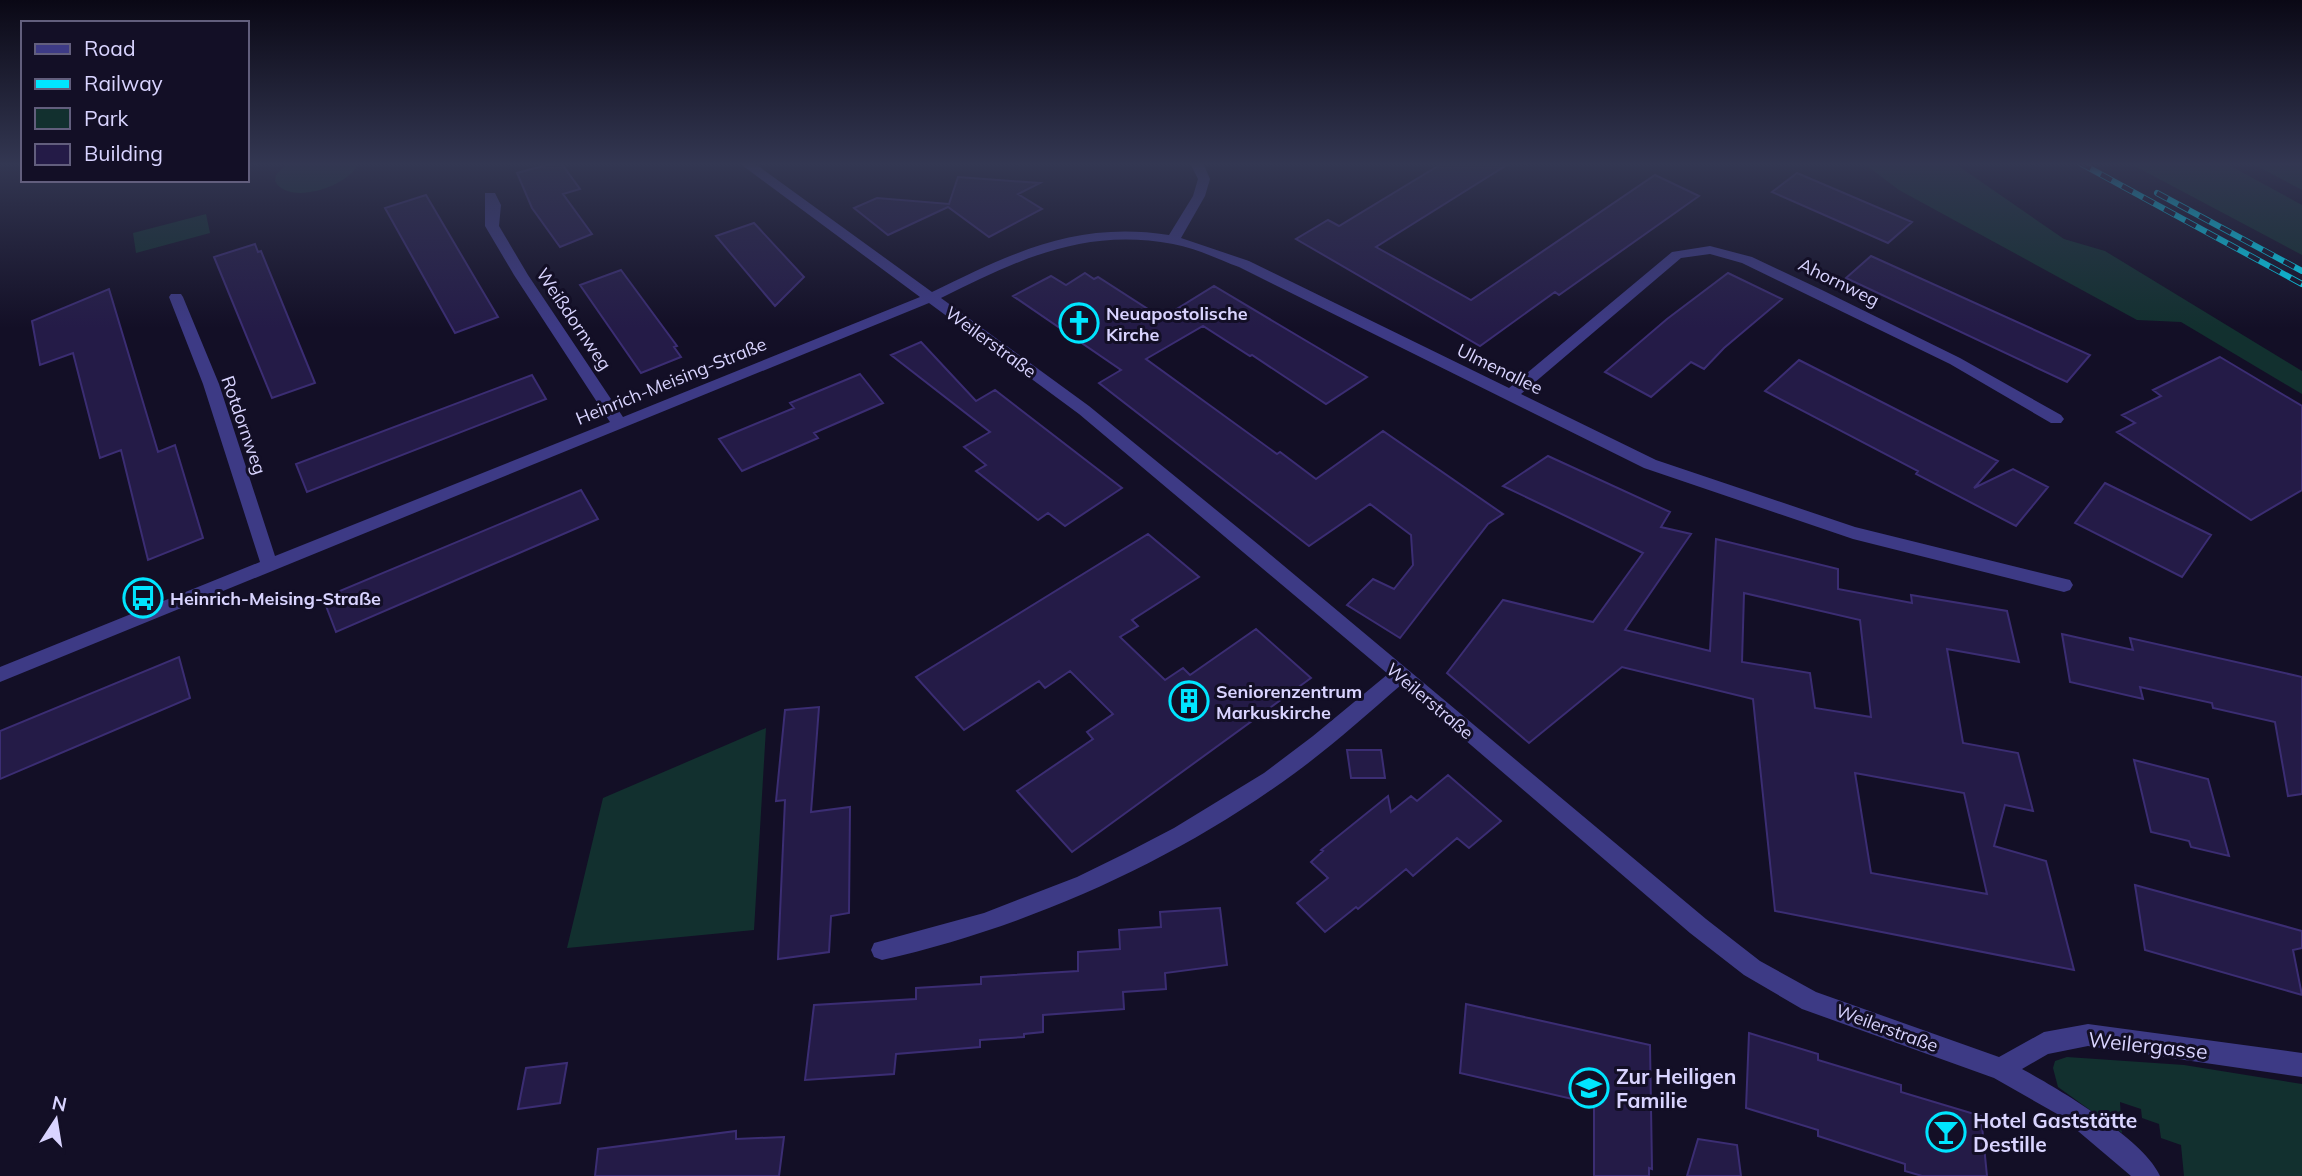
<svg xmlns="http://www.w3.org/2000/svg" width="2302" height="1176" font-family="Mulish,sans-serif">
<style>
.green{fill:#12302f}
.building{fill:#241b47;stroke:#3b2d73;stroke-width:2;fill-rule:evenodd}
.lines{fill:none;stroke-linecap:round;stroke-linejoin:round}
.street{fill:#3d3a85;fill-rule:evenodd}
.rail-casing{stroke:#00e5ff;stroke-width:6}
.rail{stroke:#130f26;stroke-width:4.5;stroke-dasharray:12;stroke-linecap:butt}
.labels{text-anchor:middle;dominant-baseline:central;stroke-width:6;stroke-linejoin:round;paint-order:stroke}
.street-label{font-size:18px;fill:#d9d4ff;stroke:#130f26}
.poi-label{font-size:18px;font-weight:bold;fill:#d9d4ff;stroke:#130f26;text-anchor:start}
.near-street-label{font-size:21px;fill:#d9d4ff;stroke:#130f26}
.near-poi-label{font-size:21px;font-weight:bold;fill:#d9d4ff;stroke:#130f26;text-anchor:start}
</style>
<rect width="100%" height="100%" fill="#130f26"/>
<!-- green -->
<path class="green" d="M 287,163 L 356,163 L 357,166 C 346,187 288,206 275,181 L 276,175 Z
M 1863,163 L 1954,163 L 2064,239 L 2105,251 L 2302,371 L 2302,394 L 2181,322 L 2137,320 L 1899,190 Z
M 2129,163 L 2225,163 L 2302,205 L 2302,255 Z
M 2251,163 L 2302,163 L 2302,190 Z
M 206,214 L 210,233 L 136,253 L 133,233 Z
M 766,728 L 754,930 L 567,948 L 603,798 Z
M 2067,1057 L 2184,1065 L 2302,1084 L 2302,1176 L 2184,1176 L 2181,1145 L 2161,1138 L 2159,1124 L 2142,1118 L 2141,1109 L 2120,1102 L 2122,1133 L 2058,1087 L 2053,1068 L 2055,1061 Z"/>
<!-- building -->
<path class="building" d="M 554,163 L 561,163 L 580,189 L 563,194 L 592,234 L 560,247 L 532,208 L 517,173 Z
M 1443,163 L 1510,163 L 1376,247 L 1471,300 L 1655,175 L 1699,196 L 1559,295 L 1555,292 L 1480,346 L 1296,239 L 1328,220 L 1339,226 Z
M 1797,173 L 1912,222 L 1888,243 L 1772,192 Z
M 958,177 L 1040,183 L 1018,194 L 1042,209 L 989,237 L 948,207 L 888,235 L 854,208 L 877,198 L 949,204 Z
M 426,195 L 479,285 L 498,317 L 455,333 L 385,208 Z
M 754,223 L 804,277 L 775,306 L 716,236 Z
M 255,244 L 258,252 L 261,251 L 315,383 L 272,398 L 214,257 Z
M 1871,256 L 2090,355 L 2067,382 L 1846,278 Z
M 621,270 L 677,346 L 674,347 L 681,357 L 641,373 L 580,285 Z
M 1085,273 L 1094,279 L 1098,277 L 1162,318 L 1214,286 L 1367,377 L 1326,404 L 1252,355 L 1250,356 L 1203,326 L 1146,359 L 1277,454 L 1280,452 L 1316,479 L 1383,431 L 1503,514 L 1488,524 L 1400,638 L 1347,605 L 1373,579 L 1394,589 L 1413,565 L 1411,535 L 1370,504 L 1309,546 L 1099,383 L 1121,370 L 1013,296 L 1051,276 L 1066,285 Z
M 1728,273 L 1782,299 L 1724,348 L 1704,369 L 1691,362 L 1651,397 L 1605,372 L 1667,319 Z
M 109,289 L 158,452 L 175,445 L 203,538 L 148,560 L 121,450 L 100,458 L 73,353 L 40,365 L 32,321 Z
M 921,342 L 976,401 L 995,390 L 1122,488 L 1065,526 L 1048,513 L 1038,520 L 976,471 L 986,465 L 964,447 L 990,432 L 891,355 Z
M 2220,357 L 2302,406 L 2302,490 L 2251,520 L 2117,432 L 2135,423 L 2122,415 L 2161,396 L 2153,390 Z
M 1799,360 L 1998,461 L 1974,488 L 2013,469 L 2048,487 L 2016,526 L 1916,474 L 1918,471 L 1765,391 Z
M 860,374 L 883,403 L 814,433 L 818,438 L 742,471 L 719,439 L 794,408 L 790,403 Z
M 532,375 L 546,399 L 307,492 L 296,464 Z
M 1548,456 L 1670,512 L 1661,527 L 1691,534 L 1625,630 L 1710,651 L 1716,539 L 1838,569 L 1838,589 L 1912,603 L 1911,595 L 2007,611 L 2019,662 L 1947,649 L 1963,743 L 2018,753 L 2033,811 L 2005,805 L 1994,846 L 2046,861 L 2074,970 L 1775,911 L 1753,699 L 1622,667 L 1529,743 L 1447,673 L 1503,600 L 1593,622 L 1643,553 L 1503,486 ZM 1744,593 L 1860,620 L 1871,717 L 1815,708 L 1810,673 L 1742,662 ZM 1855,773 L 1964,793 L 1987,894 L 1871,873 Z
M 2105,483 L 2211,535 L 2182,577 L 2075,523 Z
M 581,490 L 598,519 L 336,632 L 323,598 Z
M 1148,534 L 1199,577 L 1132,620 L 1138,626 L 1120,637 L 1165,680 L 1183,668 L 1190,675 L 1256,629 L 1311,678 L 1072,852 L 1017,791 L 1093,739 L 1087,732 L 1113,714 L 1070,671 L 1045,688 L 1039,681 L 964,730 L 916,677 Z
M 2062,634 L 2133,650 L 2130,638 L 2302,677 L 2302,794 L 2288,796 L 2275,722 L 2213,708 L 2212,703 L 2140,687 L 2143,699 L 2070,682 Z
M 179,657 L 190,698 L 0,779 L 0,731 Z
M 819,707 L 811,812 L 850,807 L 849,913 L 831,916 L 829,952 L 778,959 L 785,800 L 776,801 L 785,710 Z
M 1347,750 L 1381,750 L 1385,778 L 1351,778 Z
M 2134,760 L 2208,779 L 2229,856 L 2191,847 L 2189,841 L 2151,832 Z
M 1448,775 L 1501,821 L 1469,848 L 1457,838 L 1413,876 L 1406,869 L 1358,909 L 1356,907 L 1325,932 L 1297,903 L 1328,878 L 1311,862 L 1323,851 L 1321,850 L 1388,796 L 1391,812 L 1411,796 L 1417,801 Z
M 2135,885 L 2302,931 L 2302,948 L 2293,950 L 2302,995 L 2145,950 Z
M 1220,908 L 1227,965 L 1165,973 L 1166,989 L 1123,992 L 1124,1009 L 1043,1015 L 1043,1032 L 1024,1034 L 1024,1037 L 980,1040 L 980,1047 L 896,1054 L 894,1074 L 805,1080 L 814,1005 L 916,999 L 916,988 L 981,984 L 981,977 L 1078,971 L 1078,952 L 1120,949 L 1119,930 L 1161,927 L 1160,912 Z
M 1466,1004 L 1650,1045 L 1652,1169 L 1649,1168 L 1649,1176 L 1594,1176 L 1594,1104 L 1460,1073 Z
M 1749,1033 L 1818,1054 L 1818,1060 L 1901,1085 L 1901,1092 L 1981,1116 L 1987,1176 L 1922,1176 L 1905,1171 L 1905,1164 L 1818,1136 L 1818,1130 L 1746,1108 Z
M 567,1063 L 560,1103 L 518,1109 L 526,1068 Z
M 736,1131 L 736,1139 L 784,1137 L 779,1176 L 595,1176 L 598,1149 Z
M 1698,1139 L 1737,1145 L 1741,1176 L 1687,1176 Z"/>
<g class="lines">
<!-- street -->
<path class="street" d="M 739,163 L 754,163 L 932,292 C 1014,252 1076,221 1169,235 L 1193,196 L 1198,179 L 1190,163 L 1203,163 L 1210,179 L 1205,196 L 1181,238 L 1249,261 L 1509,388 L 1672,252 L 1710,246 L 1752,257 L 1822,290 L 1960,358 L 2061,415 L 2064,419 L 2061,423 L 2051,423 L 1950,364 L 1742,263 L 1710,254 L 1681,258 L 1521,394 L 1656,460 L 1855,527 L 2070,580 L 2073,585 L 2070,590 L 2064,592 L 1853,539 L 1644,468 L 1239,267 C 1217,259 1196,248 1173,244 C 1084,227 1018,260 941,298 L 1089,406 L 1259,545 L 1706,919 L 1760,961 L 1816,992 L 1999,1057 L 2044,1032 L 2088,1024 L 2302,1053 L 2302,1077 L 2088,1046 L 2048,1054 L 2022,1069 C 2057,1088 2145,1140 2160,1176 L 2131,1176 L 2059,1115 L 1994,1078 L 1802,1009 L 1744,975 L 1690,933 L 1401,685 C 1366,715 1332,746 1295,773 C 1172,863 1030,926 882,960 L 874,957 L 871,950 L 874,943 L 984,913 L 1077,877 L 1126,853 L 1174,828 L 1264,773 L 1313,736 L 1388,674 L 1079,414 L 929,303 L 0,682 L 0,667 L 260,562 L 203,384 L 169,297 L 171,294 L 181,294 L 183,297 L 219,384 L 275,556 L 610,422 L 514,275 L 485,226 L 485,193 L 495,193 L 501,205 L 499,226 L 528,275 L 623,417 L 920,297 Z"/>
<!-- rail casing -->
<g class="rail-casing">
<path id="rail" d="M 2080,163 L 2302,284
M 2157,193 L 2302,271"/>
</g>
<!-- rail -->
<use href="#rail" class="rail"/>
</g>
<!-- sky -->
<linearGradient id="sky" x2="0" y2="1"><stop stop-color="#0a0815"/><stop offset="0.5" stop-color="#333752"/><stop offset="1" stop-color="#333752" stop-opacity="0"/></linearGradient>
<rect width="2302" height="328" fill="url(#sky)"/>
<!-- icons -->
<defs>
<g id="church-ring" transform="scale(2.0125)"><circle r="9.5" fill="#130f26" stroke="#00e5ff" stroke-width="1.5"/><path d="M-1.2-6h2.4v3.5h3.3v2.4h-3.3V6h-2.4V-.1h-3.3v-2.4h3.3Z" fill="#00e5ff"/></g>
<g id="bus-ring" transform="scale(2.0125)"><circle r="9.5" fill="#130f26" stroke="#00e5ff" stroke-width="1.5"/><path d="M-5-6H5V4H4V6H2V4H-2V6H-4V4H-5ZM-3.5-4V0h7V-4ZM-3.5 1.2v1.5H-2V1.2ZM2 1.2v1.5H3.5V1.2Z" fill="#00e5ff"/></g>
<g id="building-ring" transform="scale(2.0125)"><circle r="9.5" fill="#130f26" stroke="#00e5ff" stroke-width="1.5"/><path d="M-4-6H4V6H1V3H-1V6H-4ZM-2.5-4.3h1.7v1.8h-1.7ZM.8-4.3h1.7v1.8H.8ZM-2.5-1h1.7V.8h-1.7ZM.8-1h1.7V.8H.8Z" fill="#00e5ff"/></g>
<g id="school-ring" transform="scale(2.0125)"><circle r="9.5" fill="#130f26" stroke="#00e5ff" stroke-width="1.5"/><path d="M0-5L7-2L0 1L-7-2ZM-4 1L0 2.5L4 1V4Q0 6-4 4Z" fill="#00e5ff"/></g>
<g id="bar-ring" transform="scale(2.0125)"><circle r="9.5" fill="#130f26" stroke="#00e5ff" stroke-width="1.5"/><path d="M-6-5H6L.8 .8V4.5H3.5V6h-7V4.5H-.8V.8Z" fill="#00e5ff"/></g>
</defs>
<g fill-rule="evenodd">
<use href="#church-ring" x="1079" y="323"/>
<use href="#bus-ring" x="143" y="598"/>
<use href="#building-ring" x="1189" y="701"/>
<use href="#school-ring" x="1589" y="1088"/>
<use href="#bar-ring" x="1946" y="1132"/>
</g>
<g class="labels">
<!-- street labels -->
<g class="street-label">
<text transform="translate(1839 282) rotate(26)">Ahornweg</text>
<text transform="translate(574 319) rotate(56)">Weißdornweg</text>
<text transform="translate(991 342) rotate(36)">Weilerstraße</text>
<text transform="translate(1500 369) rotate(26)">Ulmenallee</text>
<text transform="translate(671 381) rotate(-22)">Heinrich-Meising-Straße</text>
<text transform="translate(244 425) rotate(71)">Rotdornweg</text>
<text transform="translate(1430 701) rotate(40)">Weilerstraße</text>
<text transform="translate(1887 1028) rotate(20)">Weilerstraße</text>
</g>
<!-- poi labels -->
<g class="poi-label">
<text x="1106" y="313">Neuapostolische<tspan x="1106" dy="21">Kirche</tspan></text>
<text x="170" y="598">Heinrich-Meising-Straße</text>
<text x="1216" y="691">Seniorenzentrum<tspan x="1216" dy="21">Markuskirche</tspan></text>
</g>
<!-- near-street labels -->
<g class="near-street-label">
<text transform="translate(2148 1045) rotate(6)">Weilergasse</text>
</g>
<!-- near-poi labels -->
<g class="near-poi-label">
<text x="1616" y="1076">Zur Heiligen<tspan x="1616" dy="24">Familie</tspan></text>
<text x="1973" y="1120">Hotel Gaststätte<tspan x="1973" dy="24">Destille</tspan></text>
</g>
</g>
<!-- legend -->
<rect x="21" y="21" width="228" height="161" fill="#130f26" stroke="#625e7d" stroke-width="2"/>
<rect x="35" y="44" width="35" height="10" fill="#3d3a85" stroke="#625e7d" stroke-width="2"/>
<text x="84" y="56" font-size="21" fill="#d9d4ff">Road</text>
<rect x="35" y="79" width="35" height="10" fill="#00e5ff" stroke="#625e7d" stroke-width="2"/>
<text x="84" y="91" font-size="21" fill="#d9d4ff">Railway</text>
<rect x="35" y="108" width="35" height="21" fill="#12302f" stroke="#625e7d" stroke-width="2"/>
<text x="84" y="126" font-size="21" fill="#d9d4ff">Park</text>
<rect x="35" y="144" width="35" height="21" fill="#241b47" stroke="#625e7d" stroke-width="2"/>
<text x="84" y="161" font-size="21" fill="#d9d4ff">Building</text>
<!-- north arrow -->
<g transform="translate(56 1120) rotate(12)" stroke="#130f26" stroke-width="5" paint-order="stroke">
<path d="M0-5L12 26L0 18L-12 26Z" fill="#d9d4ff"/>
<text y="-10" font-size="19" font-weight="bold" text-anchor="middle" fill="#d9d4ff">N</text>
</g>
</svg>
